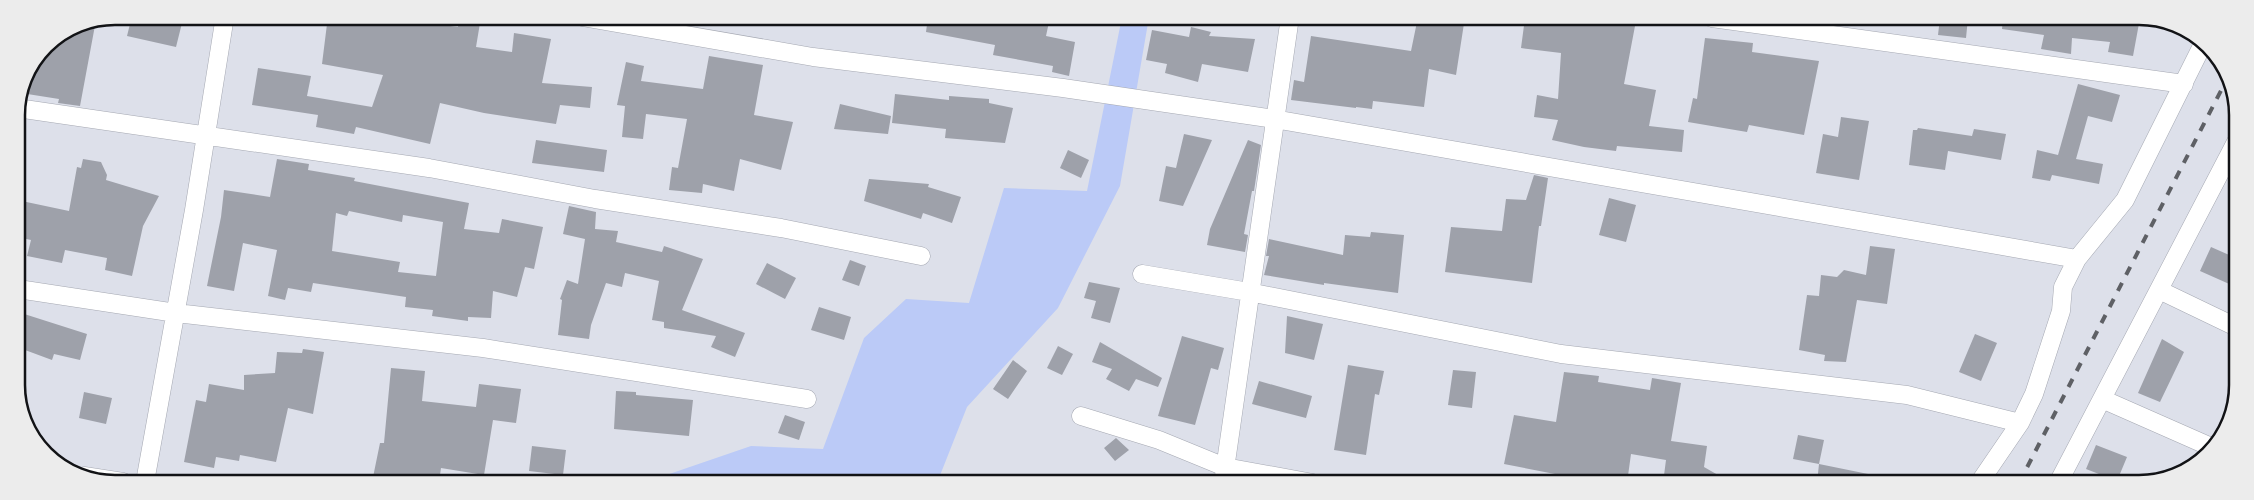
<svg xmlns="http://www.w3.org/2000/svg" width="2254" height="500" font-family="'Space Grotesk',sans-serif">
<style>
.green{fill:#bbcaf7}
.building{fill:#9ea1aa;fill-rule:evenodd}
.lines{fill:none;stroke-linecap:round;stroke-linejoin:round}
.street-casing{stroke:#a5a8b2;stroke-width:19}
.street{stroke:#fff;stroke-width:18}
.rail{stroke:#5e6065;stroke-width:4;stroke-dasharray:9 9;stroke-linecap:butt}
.rim{fill:none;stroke:#121316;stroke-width:2.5}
</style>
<rect width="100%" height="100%" fill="#dde0ea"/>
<!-- green -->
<path class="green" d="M 1122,17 L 1149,17 L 1120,186 L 1058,308 L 967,407 L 937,483 L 646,482 L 751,446 L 823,449 L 864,338 L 906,299 L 969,303 L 1004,188 L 1087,191 Z"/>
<!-- building -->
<path class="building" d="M 132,16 L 169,16 L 183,19 L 176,47 L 127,36 Z
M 328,16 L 372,16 L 458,27 L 459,19 L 480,23 L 476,47 L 512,52 L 514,33 L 551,39 L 542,83 L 592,87 L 590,108 L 560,105 L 556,124 L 484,113 L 440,103 L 430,144 L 356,127 L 354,134 L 316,127 L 318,115 L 252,105 L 258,68 L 311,76 L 307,96 L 372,107 L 383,75 L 322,64 Z
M 928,17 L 1026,17 L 1049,22 L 1046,36 L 1075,42 L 1069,76 L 1052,72 L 1053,66 L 993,55 L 995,45 L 926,32 Z
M 1418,17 L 1465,17 L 1456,75 L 1429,69 L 1424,107 L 1373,101 L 1372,109 L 1356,107 L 1356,108 L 1291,100 L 1294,80 L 1304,82 L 1311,36 L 1411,51 Z
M 1525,18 L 1589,18 L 1635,26 L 1624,84 L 1656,90 L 1649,126 L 1684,130 L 1682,152 L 1617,146 L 1616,151 L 1584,147 L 1552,140 L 1558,120 L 1534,117 L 1537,95 L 1558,99 L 1561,53 L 1521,48 Z
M 1940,18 L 1968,18 L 1966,38 L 1938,35 Z
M 2003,18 L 2140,18 L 2133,56 L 2108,52 L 2110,42 L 2072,38 L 2071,54 L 2041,49 L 2044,35 L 2002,29 Z
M 96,20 L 80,106 L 58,103 L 59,99 L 21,93 L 26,72 L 45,45 L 77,24 Z
M 1191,27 L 1211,32 L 1209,36 L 1255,39 L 1248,72 L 1202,64 L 1198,82 L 1165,73 L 1167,64 L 1146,60 L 1152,30 L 1189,37 Z
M 1705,38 L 1753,43 L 1752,52 L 1819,61 L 1804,135 L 1749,125 L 1747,132 L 1688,122 L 1693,98 L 1697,99 Z
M 709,56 L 763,65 L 754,115 L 793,122 L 781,170 L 740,159 L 734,191 L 703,184 L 702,193 L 669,190 L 672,167 L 678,168 L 687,119 L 646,114 L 643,139 L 622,137 L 625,106 L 617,105 L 626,62 L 644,66 L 641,81 L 703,89 Z
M 2078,84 L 2120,95 L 2112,122 L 2088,116 L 2076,159 L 2103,164 L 2099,184 L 2052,175 L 2050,181 L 2032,178 L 2037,150 L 2058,155 Z
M 895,94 L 949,100 L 949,96 L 989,99 L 989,103 L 1013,108 L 1005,143 L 945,138 L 946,129 L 892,123 Z
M 840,104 L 891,116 L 888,134 L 834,129 Z
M 1841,117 L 1869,121 L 1859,180 L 1816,173 L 1823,134 L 1838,137 Z
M 1918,128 L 1972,136 L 1974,129 L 2006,134 L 2001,160 L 1948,151 L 1945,170 L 1909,165 L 1913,130 L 1917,130 Z
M 1184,134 L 1212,140 L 1183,206 L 1159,201 L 1166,166 L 1176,168 Z
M 536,140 L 607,150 L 604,172 L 532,163 Z
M 1248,140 L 1261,145 L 1254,191 L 1252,191 L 1244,234 L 1248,235 L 1245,252 L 1207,245 L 1210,229 Z
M 1068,150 L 1089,160 L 1081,178 L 1060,168 Z
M 83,159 L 101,162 L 107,175 L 106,180 L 159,196 L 143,226 L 132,276 L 105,270 L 107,258 L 65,250 L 62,263 L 27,256 L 31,240 L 17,237 L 17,200 L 69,211 L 77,167 L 81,168 Z
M 277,159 L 309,164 L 308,170 L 355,178 L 354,181 L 469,203 L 464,229 L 499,233 L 502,219 L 543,227 L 534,269 L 525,267 L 517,297 L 493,291 L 491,318 L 468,317 L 468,321 L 432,316 L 433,310 L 405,307 L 406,297 L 313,283 L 311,292 L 288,288 L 285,300 L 268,296 L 277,250 L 243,243 L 234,291 L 207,286 L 221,217 L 224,190 L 270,197 ZM 349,211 L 402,222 L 403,215 L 443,222 L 436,276 L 398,272 L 400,262 L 332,251 L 336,213 L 347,216 Z
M 1534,175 L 1548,178 L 1541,226 L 1539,226 L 1532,283 L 1445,272 L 1451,227 L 1502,231 L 1506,199 L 1526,200 Z
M 869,179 L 929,184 L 928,187 L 961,197 L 952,223 L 923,213 L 921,219 L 864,201 Z
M 1609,198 L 1636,205 L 1626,242 L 1599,235 Z
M 569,206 L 596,212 L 595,229 L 618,231 L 616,242 L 662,252 L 664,246 L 703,259 L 682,310 L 745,333 L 735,357 L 711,347 L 716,336 L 664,328 L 664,322 L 652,320 L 659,281 L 625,273 L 622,287 L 606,283 L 591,325 L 589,339 L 558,335 L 562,300 L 560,299 L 567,280 L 578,284 L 585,239 L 563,234 Z
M 1371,232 L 1404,235 L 1398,293 L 1324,283 L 1324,285 L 1264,275 L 1269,256 L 1266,256 L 1269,239 L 1343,255 L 1345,235 L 1370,237 Z
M 1870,246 L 1895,249 L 1887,304 L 1857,300 L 1846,362 L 1824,361 L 1825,355 L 1799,350 L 1807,295 L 1819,296 L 1821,275 L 1837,277 L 1844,270 L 1866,275 Z
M 2211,247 L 2236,258 L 2236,287 L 2200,271 Z
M 850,260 L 866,266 L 859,286 L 842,280 Z
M 767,263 L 796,278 L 785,299 L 756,284 Z
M 1089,282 L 1120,288 L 1110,323 L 1091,318 L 1096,301 L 1084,298 Z
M 819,307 L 851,317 L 844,340 L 811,330 Z
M 18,312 L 87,334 L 80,360 L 54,354 L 52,360 L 25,350 L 26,347 L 18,344 Z
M 1287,316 L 1323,324 L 1314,360 L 1285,353 Z
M 1975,334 L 1997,343 L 1981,381 L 1959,372 Z
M 1182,336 L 1224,348 L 1218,370 L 1211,368 L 1195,425 L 1158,416 Z
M 2162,339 L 2184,352 L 2160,402 L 2138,393 Z
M 1100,342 L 1162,378 L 1158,387 L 1136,379 L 1129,391 L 1106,379 L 1112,369 L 1092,362 Z
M 1058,346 L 1073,354 L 1062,375 L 1047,368 Z
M 303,349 L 324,352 L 313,414 L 288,408 L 276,462 L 240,455 L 239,461 L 216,457 L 214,468 L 184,462 L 196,400 L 206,402 L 209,384 L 244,390 L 244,375 L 275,373 L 277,352 L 302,353 Z
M 1013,360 L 1027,371 L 1008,399 L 993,389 Z
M 1348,365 L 1384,371 L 1379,395 L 1375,394 L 1366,455 L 1334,450 Z
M 391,368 L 425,371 L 422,401 L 476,407 L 479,384 L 521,389 L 516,423 L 493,420 L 484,475 L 441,468 L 439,482 L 372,482 L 380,443 L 384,443 Z
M 1453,370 L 1476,372 L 1472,408 L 1448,405 Z
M 1564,372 L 1599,376 L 1598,382 L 1650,390 L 1652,378 L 1681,383 L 1671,441 L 1707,446 L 1704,467 L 1732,483 L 1663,483 L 1666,460 L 1631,454 L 1627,483 L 1591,483 L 1591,481 L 1504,464 L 1514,415 L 1556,422 Z
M 1259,381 L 1312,396 L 1306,418 L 1252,404 Z
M 616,391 L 636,392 L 636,395 L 693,400 L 689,436 L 614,429 Z
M 84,392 L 112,398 L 106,424 L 79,418 Z
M 785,415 L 805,422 L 799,440 L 778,433 Z
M 1798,435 L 1824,440 L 1819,464 L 1793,459 Z
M 1116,438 L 1129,450 L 1115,461 L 1104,448 Z
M 2096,445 L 2127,457 L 2117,481 L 2086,469 Z
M 532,446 L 566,450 L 563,475 L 529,471 Z
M 1819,464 L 1873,475 L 1873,483 L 1817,483 Z"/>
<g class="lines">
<!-- street casing -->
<g class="street-casing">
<path id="street" d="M 582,17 L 813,57 L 1063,88 L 1274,119 L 2077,259
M 1712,18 L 2184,84
M 17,108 L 429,168 L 595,199 L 781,228 L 921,256
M 1142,274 L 1249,292 L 1561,354 L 1907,395 L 2020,423
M 18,289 L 176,313 L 483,348 L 807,399
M 2159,290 L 2236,327
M 2102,399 L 2211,447
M 1081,416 L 1159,440 L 1225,467 L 1313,483
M 84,476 L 123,482
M 145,482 L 194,210 L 225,16
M 1223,483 L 1290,17
M 1979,483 L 2020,423 L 2034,394 L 2061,311 L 2063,287 L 2077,259 L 2125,200 L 2204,42
M 2058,483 L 2236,142"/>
</g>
<!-- street -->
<use href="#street" class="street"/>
<!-- rail -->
<path class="rail" d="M 2019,483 L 2227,79"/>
</g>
<!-- crop -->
<path d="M0 0H2254V500H0ZM115 25H2139A90 90 0 0 1 2229 115V385A90 90 0 0 1 2139 475H115A90 90 0 0 1 25 385V115A90 90 0 0 1 115 25Z" fill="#ececec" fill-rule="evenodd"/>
<path class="rim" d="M115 25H2139A90 90 0 0 1 2229 115V385A90 90 0 0 1 2139 475H115A90 90 0 0 1 25 385V115A90 90 0 0 1 115 25Z"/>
</svg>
